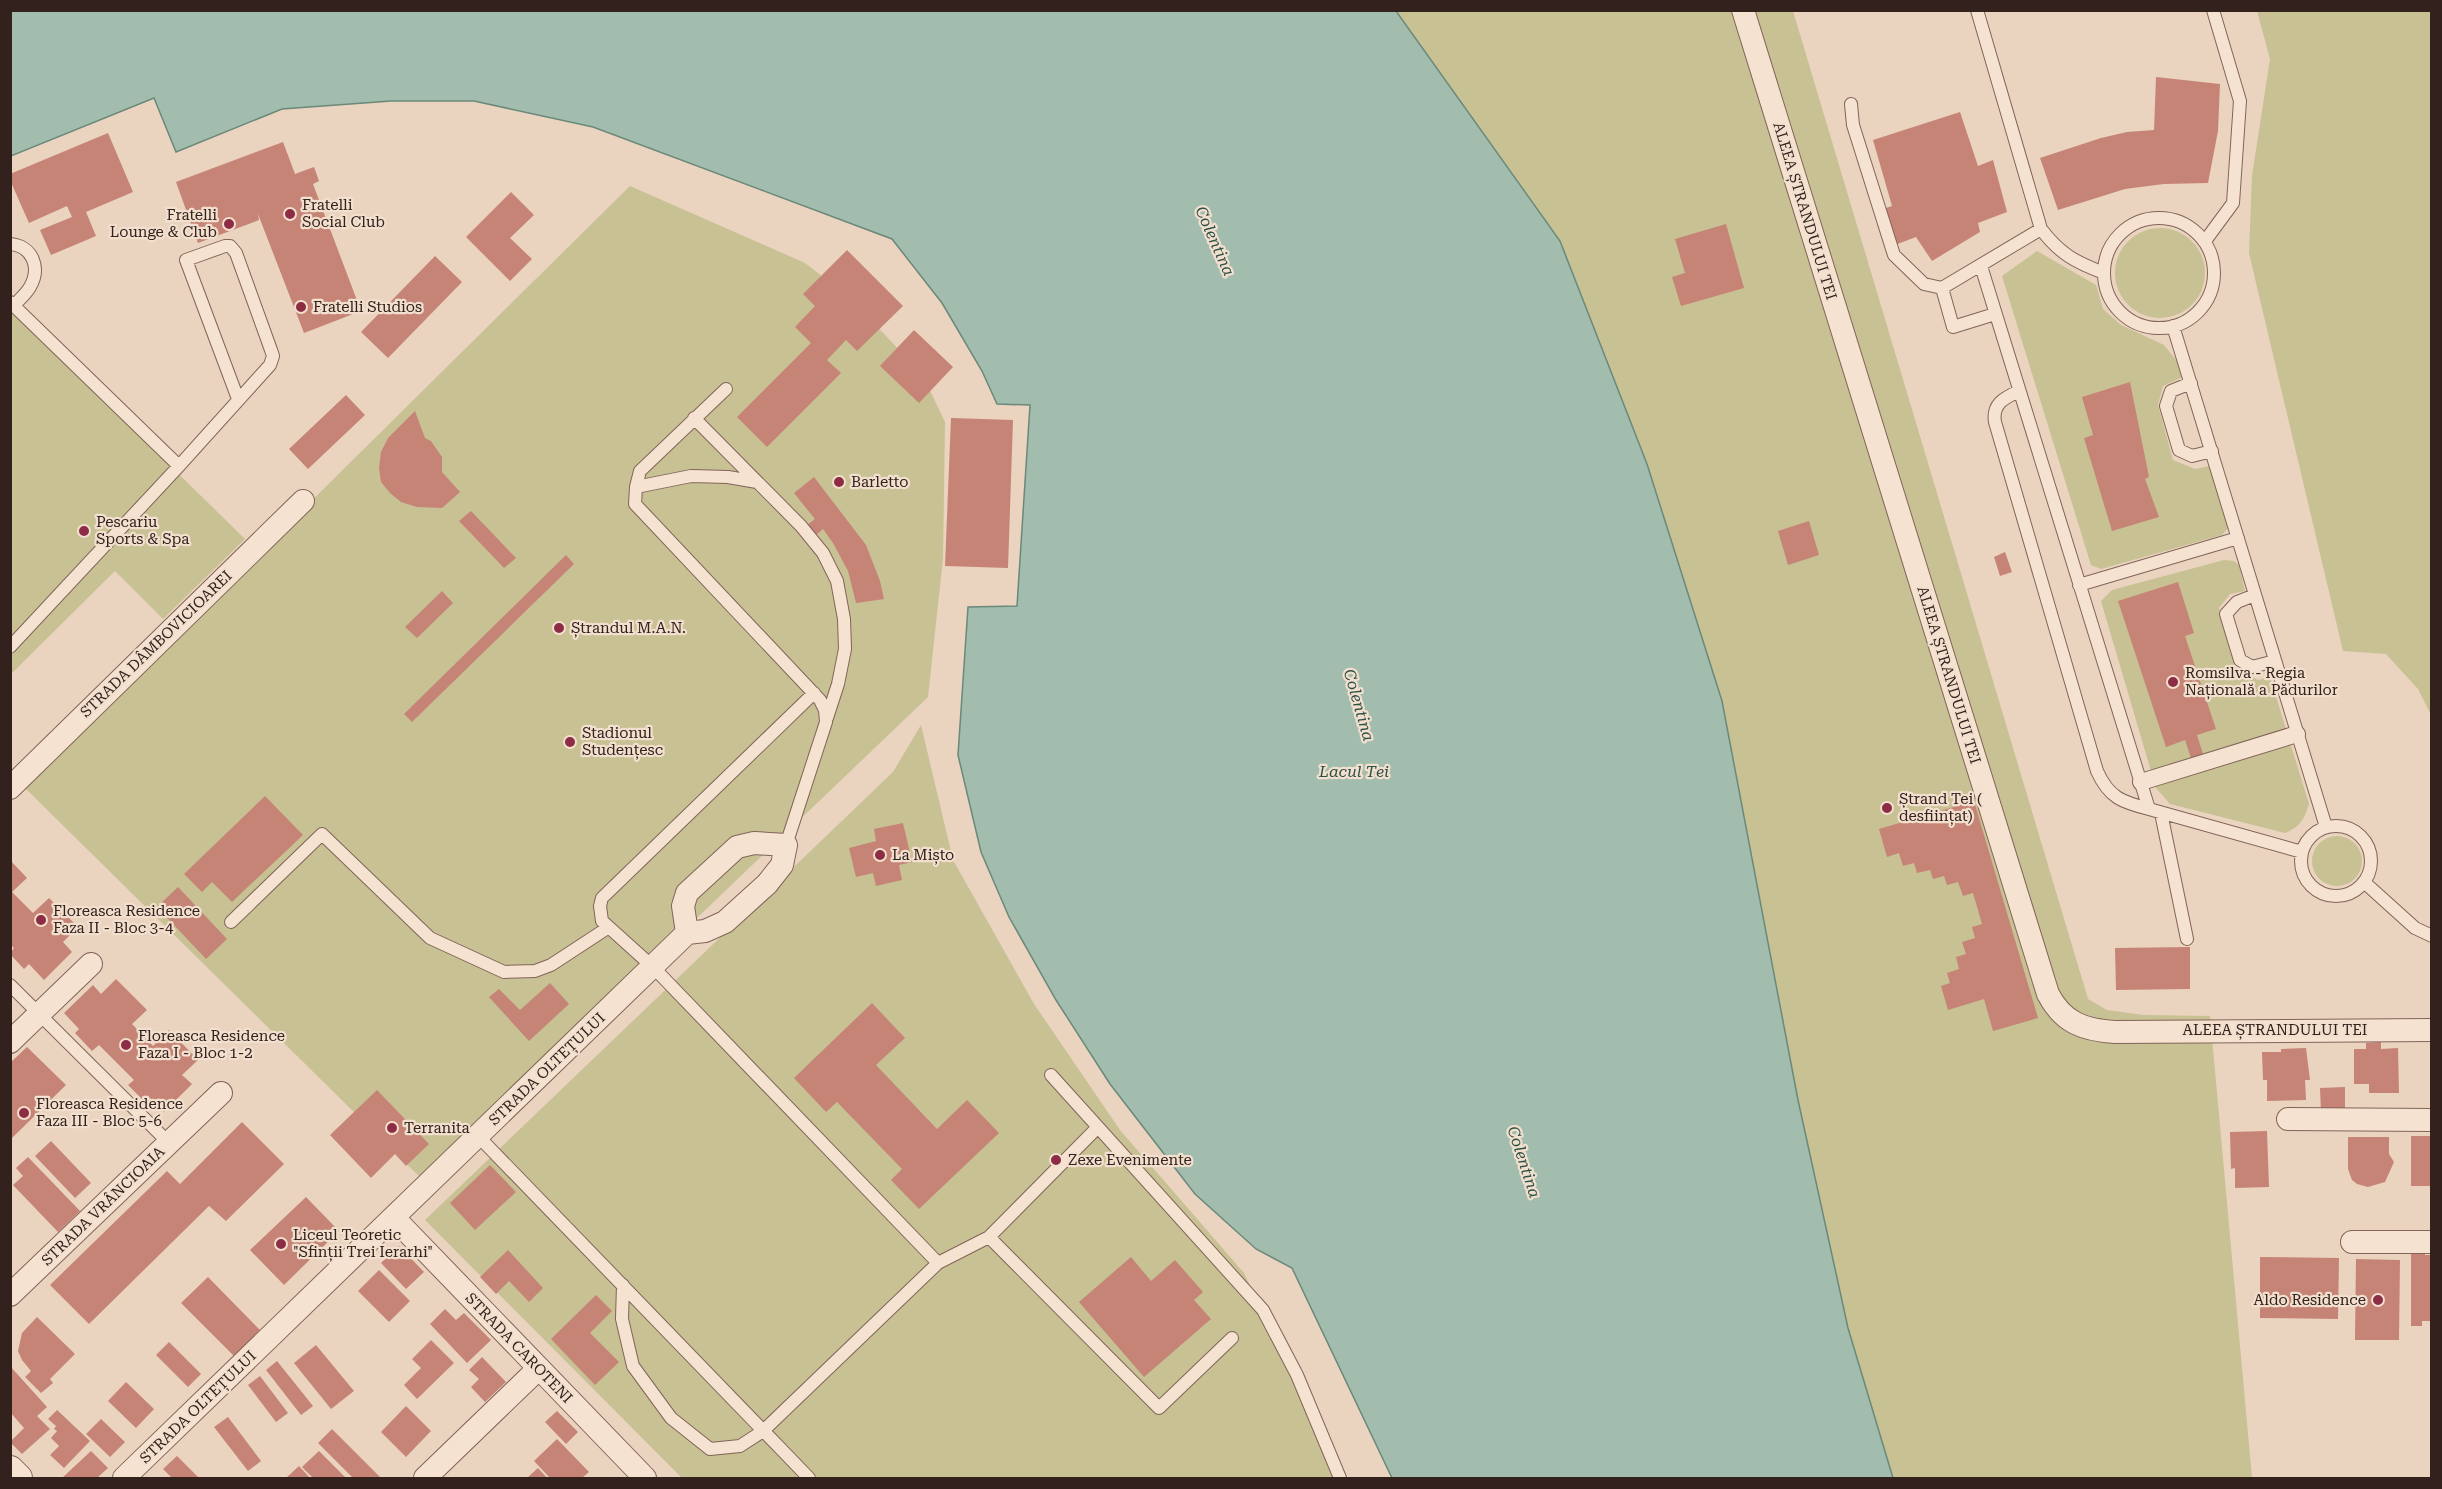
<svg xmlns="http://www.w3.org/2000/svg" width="2442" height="1489" font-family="'Roboto Serif',serif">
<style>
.green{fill:#c7c194}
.water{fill:#a2bcae;stroke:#6a897a;stroke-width:1.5}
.building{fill:#c68477}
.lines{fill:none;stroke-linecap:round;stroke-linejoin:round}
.service-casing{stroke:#826459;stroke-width:14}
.pedestrian-casing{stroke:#826459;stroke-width:18}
.minor-casing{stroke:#826459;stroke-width:24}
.tertiary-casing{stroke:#826459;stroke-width:30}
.service{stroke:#f6e2d1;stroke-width:12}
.pedestrian{stroke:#f6e2d1;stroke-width:16}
.minor{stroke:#f6e2d1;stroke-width:22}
.tertiary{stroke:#f6e2d1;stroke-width:28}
.poi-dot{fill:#8d2c45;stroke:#f2dfce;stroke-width:2}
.labels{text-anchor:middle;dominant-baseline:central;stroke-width:4.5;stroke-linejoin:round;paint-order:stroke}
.poi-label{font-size:15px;fill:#32211c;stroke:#f2dfce;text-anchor:start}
.street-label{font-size:15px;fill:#32211c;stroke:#f2dfce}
.water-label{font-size:16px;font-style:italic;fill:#2c5146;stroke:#f2dfce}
</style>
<rect width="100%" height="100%" fill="#ead3bf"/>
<!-- green -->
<path class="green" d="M 1396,11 L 1793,11 L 2088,999 L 2107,1010 L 2143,1015 L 2210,1016 L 2252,1478 L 1893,1478 L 1848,1328 L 1798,1100 L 1722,701 L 1647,464 L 1560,241 Z
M 2257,11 L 2431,11 L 2431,715 L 2418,689 L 2386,654 L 2343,651 L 2249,253 L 2252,176 L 2270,59 Z
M 630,186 L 805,263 L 849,297 L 922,374 L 945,422 L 943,558 L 928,697 L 423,1180 L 23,786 Z
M2115 273a45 45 0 1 1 90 0a45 45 0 1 1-90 0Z
M 2037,251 L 2096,285 L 2103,309 L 2121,325 L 2164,345 L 2176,360 L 2183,377 L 2163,386 L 2158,405 L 2173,460 L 2195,469 L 2210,466 L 2228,528 L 2222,535 L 2101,569 L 2091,565 L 2002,276 Z
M 10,309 L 245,539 L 163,619 L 115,571 L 11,674 Z
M 2224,560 L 2234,561 L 2239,565 L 2245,591 L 2230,594 L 2219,608 L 2236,669 L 2258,680 L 2270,677 L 2309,804 C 2304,820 2300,827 2285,833 L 2170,804 L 2156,788 L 2101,601 L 2112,590 Z
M 921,725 L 953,860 L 1034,1004 L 1120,1130 L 1244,1273 L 1343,1478 L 682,1478 L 425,1220 L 893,772 Z
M2312 861a25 25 0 1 1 50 0a25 25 0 1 1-50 0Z"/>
<!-- water -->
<path class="water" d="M 11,10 L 1396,11 L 1560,241 L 1647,464 L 1722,701 L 1798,1100 L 1848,1328 L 1893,1478 L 1392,1478 L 1292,1268 L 1256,1249 L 1195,1194 L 1110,1084 L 1056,1000 L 1009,917 L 981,852 L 958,755 L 968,607 L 1017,606 L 1030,405 L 997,404 L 982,371 L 942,303 L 892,239 L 593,127 L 474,101 L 391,101 L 282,109 L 176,152 L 154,98 L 11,156 Z"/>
<!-- building -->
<path class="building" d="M 2156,77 L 2220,84 L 2218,131 L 2208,183 L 2164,184 L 2125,189 L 2058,210 L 2040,158 L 2101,138 L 2127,132 L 2154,130 Z
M 1960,112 L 1978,166 L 1993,160 L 2007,212 L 1978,223 L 1980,232 L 1932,261 L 1916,237 L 1895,245 L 1886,208 L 1892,206 L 1873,140 Z
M 108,133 L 133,192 L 86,212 L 96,236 L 51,255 L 40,230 L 72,217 L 67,206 L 29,223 L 10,180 L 10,174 Z
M 283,142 L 295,174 L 314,167 L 319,181 L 313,184 L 361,311 L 304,333 L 258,214 L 259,220 L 198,243 L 176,182 Z
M 511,192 L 534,215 L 510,238 L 532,259 L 510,281 L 466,237 Z
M 1726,224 L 1744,288 L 1681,306 L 1672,277 L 1685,273 L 1675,239 Z
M 847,250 L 903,306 L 857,351 L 846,340 L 827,360 L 841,373 L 767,447 L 737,417 L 811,343 L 795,327 L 815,306 L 803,294 Z
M 435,256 L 462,282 L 388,358 L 361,332 Z
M 914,330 L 953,367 L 919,403 L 880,366 Z
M 2130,382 L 2149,477 L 2145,479 L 2159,517 L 2112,531 L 2084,438 L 2093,435 L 2082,397 Z
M 346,395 L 365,415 L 308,469 L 289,449 Z
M 415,411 L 425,438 L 431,441 L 442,457 L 442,472 L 460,492 L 442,508 L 417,507 L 401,502 L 390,493 L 381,482 L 379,468 L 381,452 L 388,438 Z
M 951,418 L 1013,420 L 1008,568 L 945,566 Z
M 814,477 L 866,545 L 880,581 L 884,599 L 856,603 L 848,571 L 833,543 L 823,529 L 814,537 L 806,526 L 815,519 L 794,493 Z
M 471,511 L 516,558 L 504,568 L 459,521 Z
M 1809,521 L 1819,555 L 1788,565 L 1778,531 Z
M 2005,552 L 2012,572 L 2000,576 L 1994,557 Z
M 566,555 L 574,564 L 412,722 L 404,714 Z
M 2178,582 L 2194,633 L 2185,636 L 2216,729 L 2197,735 L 2203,754 L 2191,758 L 2185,740 L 2166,747 L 2118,601 Z
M 442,591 L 453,603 L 417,638 L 405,627 Z
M 265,796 L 303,835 L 232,902 L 212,882 L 202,892 L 184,874 Z
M 1974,801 L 2038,1018 L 1993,1031 L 1984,999 L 1948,1010 L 1941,986 L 1950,983 L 1947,973 L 1959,969 L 1956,957 L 1966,954 L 1962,942 L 1975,938 L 1972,927 L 1982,924 L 1973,893 L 1963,896 L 1958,882 L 1947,885 L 1944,876 L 1933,879 L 1930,870 L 1917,873 L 1914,863 L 1903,866 L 1899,853 L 1887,857 L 1879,829 Z
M 903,823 L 912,862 L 899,865 L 902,880 L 876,886 L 873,873 L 856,877 L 849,848 L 876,841 L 874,829 Z
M 10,860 L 27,878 L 12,892 L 33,913 L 49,898 L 78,927 L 63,942 L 72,952 L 44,980 L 29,964 L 24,969 L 10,954 L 14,948 L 10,944 Z
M 178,887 L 227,939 L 206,959 L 157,907 Z
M 2190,947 L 2190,989 L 2116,990 L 2115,948 Z
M 116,979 L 147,1010 L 132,1024 L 153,1046 L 169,1030 L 198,1060 L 182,1075 L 192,1084 L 164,1112 L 148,1096 L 144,1101 L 128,1085 L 134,1080 L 99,1045 L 92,1051 L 75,1033 L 79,1029 L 64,1013 L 93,985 L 101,994 Z
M 550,983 L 569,1004 L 529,1041 L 489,997 L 499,989 L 520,1010 Z
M 872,1003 L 905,1038 L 876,1065 L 937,1129 L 967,1100 L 999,1133 L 919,1209 L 891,1180 L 902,1169 L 837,1102 L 826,1112 L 794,1078 Z
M 2381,1042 L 2381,1049 L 2398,1048 L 2399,1093 L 2369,1093 L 2369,1084 L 2354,1084 L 2354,1049 L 2366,1049 L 2366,1043 Z
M 27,1047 L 66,1085 L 10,1140 L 10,1063 Z
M 2306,1048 L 2310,1080 L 2305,1080 L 2306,1100 L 2267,1101 L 2267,1080 L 2263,1080 L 2262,1052 L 2281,1052 L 2281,1049 Z
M 2345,1087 L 2345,1111 L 2321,1112 L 2320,1088 Z
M 377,1090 L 429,1144 L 406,1166 L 395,1154 L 371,1178 L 330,1135 Z
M 242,1122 L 284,1164 L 226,1221 L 209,1206 L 89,1324 L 50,1285 L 167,1171 L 180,1184 Z
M 2267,1131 L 2269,1187 L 2235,1188 L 2235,1168 L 2231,1169 L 2230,1132 Z
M 2411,1136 L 2432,1136 L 2432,1186 L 2411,1186 Z
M 2348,1137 L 2389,1137 L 2389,1154 L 2394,1162 L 2385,1182 L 2368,1187 L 2357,1184 L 2352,1180 L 2348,1169 Z
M 51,1141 L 91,1183 L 75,1198 L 35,1156 Z
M 28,1157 L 80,1211 L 58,1232 L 13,1185 L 23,1176 L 16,1168 Z
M 490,1165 L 516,1192 L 475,1230 L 450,1203 Z
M 306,1197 L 339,1231 L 284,1285 L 250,1250 Z
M 399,1246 L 424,1272 L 406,1289 L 381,1263 Z
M 508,1250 L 543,1288 L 529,1302 L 509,1281 L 496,1294 L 480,1277 Z
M 2411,1251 L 2425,1251 L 2425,1255 L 2432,1255 L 2432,1321 L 2422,1321 L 2422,1326 L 2411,1326 Z
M 1131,1257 L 1151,1281 L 1175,1260 L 1203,1292 L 1194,1300 L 1211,1319 L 1144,1377 L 1079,1302 Z
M 2260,1257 L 2339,1258 L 2338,1319 L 2260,1318 Z
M 2356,1259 L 2400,1260 L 2399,1340 L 2355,1340 Z
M 379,1270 L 410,1301 L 389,1322 L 358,1291 Z
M 208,1277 L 260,1330 L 234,1356 L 181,1303 Z
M 596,1295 L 612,1311 L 590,1333 L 619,1362 L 595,1385 L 551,1339 Z
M 445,1309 L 456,1320 L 464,1313 L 491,1340 L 467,1363 L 430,1324 Z
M 37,1317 L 75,1354 L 50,1379 L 53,1383 L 41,1393 L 25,1377 L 31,1371 L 22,1360 L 18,1351 L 22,1333 Z
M 431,1340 L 454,1363 L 417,1399 L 404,1385 L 421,1368 L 412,1359 Z
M 169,1342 L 201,1374 L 188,1387 L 156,1355 Z
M 316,1345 L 354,1391 L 331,1409 L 294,1363 Z
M 482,1357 L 506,1382 L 485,1402 L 471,1387 L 479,1379 L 469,1370 Z
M 277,1361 L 313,1406 L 301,1415 L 266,1370 Z
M 10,1366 L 47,1407 L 37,1416 L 50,1429 L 22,1454 L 10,1442 L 24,1428 L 10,1412 Z
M 260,1376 L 288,1413 L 276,1422 L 248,1385 Z
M 126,1382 L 154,1409 L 136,1428 L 108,1401 Z
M 406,1406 L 431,1431 L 406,1457 L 381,1432 Z
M 57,1410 L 90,1441 L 64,1468 L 50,1455 L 59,1446 L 51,1438 L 57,1431 L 54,1429 L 56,1426 L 48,1419 Z
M 557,1411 L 578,1432 L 566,1444 L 545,1422 Z
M 228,1417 L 261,1461 L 248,1471 L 214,1427 Z
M 101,1419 L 125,1442 L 110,1457 L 86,1434 Z
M 332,1429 L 381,1478 L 353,1478 L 318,1443 Z
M 557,1439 L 589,1472 L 582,1478 L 550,1478 L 534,1461 Z
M 91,1451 L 108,1468 L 97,1478 L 62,1478 Z
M 319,1451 L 346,1478 L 313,1478 L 302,1467 Z
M 177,1456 L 199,1478 L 172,1478 L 163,1469 Z
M 299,1466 L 310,1478 L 286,1478 Z
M 538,1468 L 547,1478 L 527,1478 Z"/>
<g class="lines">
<!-- service casing -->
<g class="service-casing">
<path id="service" d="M 1977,10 L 2041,229 C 2060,254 2075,262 2104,273
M 1851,104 L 1853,125 L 1894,255 L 1924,284 L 1942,288 L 2041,229
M2104 273a55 55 0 1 1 110 0a55 55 0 1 1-110 0Z
M 2205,241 L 2233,203 L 2240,101 L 2213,10
M 10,244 C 33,246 41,268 30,287 C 26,294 20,299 14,305
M 1981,266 L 2149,809 L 2302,852
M 1942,288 L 1953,327 L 1995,314
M 10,302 L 179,466
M 2173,326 L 2326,827
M 2191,383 L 2171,391 L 2166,406 L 2179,450 L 2192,456 L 2212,451
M 726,389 L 640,471 L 636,487 L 635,504 L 820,700 L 825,710 L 826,722 L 786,845
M 2019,391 C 2004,398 1992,404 1995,422 L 2097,771 C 2109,798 2122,802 2149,809
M 694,418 L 801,526 L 823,553 L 837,581 L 844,619 L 845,649 L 838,684 L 827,718
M 636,487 L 691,476 L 728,477 L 757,482
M 2079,585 L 2238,538
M 2255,595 L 2237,602 L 2226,614 L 2240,660 L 2252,667 L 2275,661
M 10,647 L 179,466 L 270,365 L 273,356 L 271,350 L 236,253 L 230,246 L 225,246 L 186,260 L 238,399
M 814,693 L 602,898 L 600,906 L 602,921 L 653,967 L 938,1263
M 2161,813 L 2187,939
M2301 861a35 35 0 1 1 70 0a35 35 0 1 1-70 0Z
M 2364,882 L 2415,928 L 2432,936
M 231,922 L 322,834 L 430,938 L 504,972 L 535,971 L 551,965 L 609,927
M 10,985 L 169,1143
M 1051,1075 L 1263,1310 L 1297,1375 L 1340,1478
M 478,1136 L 809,1478
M 989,1237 L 1159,1408 L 1232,1338
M 623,1285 L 622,1319 L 633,1366 L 671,1418 L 710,1449 L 740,1446 L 763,1431 L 938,1263 L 989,1237 L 1097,1128"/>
</g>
<!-- pedestrian casing -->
<g class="pedestrian-casing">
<path id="pedestrian" d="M 2141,782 L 2297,734"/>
</g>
<!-- minor casing -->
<g class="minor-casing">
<path id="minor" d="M 1743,10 L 2048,994 C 2063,1023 2084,1030 2115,1032 L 2432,1030
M 10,788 L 303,501
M 10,1042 L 91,964
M 2288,1119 L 2432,1120
M 394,1218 L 645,1478
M 2352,1242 L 2432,1242
M 10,1295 L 221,1093
M 124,1478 L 687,933 L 705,931 L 725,922 L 767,884 L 782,865 L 786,845 L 754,843 L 737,847 L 687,893 L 683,906 L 687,933
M 425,1478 L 539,1368"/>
</g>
<!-- tertiary casing -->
<g class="tertiary-casing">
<path id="tertiary" d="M 10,1470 L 18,1478"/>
</g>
<!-- service -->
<use href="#service" class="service"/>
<!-- pedestrian -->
<use href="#pedestrian" class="pedestrian"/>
<!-- minor -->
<use href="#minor" class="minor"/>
<!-- tertiary -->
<use href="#tertiary" class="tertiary"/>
</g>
<!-- markers -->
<g class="poi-dot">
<circle cx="290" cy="214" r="6"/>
<circle cx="229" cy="224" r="6"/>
<circle cx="301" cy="307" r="6"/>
<circle cx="839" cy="482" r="6"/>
<circle cx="84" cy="531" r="6"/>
<circle cx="559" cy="628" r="6"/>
<circle cx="2173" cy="682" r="6"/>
<circle cx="570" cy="742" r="6"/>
<circle cx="1887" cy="808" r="6"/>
<circle cx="880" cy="855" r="6"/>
<circle cx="41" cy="920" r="6"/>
<circle cx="126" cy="1045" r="6"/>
<circle cx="24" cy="1113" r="6"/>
<circle cx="392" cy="1128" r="6"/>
<circle cx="1056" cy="1160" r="6"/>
<circle cx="281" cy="1244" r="6"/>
<circle cx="2378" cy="1300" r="6"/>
</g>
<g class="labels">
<!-- poi labels -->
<g class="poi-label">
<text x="302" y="205">Fratelli<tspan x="302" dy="17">Social Club</tspan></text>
<text x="217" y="215" text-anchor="end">Fratelli<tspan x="217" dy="17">Lounge &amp; Club</tspan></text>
<text x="313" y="307">Fratelli Studios</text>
<text x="851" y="482">Barletto</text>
<text x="96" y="522">Pescariu<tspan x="96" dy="17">Sports &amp; Spa</tspan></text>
<text x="571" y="628">Ștrandul M.A.N.</text>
<text x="2185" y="673">Romsilva - Regia<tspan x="2185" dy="17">Națională a Pădurilor</tspan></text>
<text x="582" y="733">Stadionul<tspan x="582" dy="17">Studențesc</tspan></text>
<text x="1899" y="799">Ștrand Tei (<tspan x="1899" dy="17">desființat)</tspan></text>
<text x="892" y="855">La Mișto</text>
<text x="53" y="911">Floreasca Residence<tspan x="53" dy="17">Faza II - Bloc 3-4</tspan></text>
<text x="138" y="1036">Floreasca Residence<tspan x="138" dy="17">Faza I - Bloc 1-2</tspan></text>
<text x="36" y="1104">Floreasca Residence<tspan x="36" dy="17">Faza III - Bloc 5-6</tspan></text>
<text x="404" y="1128">Terranita</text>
<text x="1068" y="1160">Zexe Evenimente</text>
<text x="293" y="1235">Liceul Teoretic<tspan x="293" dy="17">"Sfinții Trei Ierarhi"</tspan></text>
<text x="2366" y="1300" text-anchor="end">Aldo Residence</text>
</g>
<!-- street labels -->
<g class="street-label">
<text transform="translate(1805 211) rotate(73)">ALEEA ȘTRANDULUI TEI</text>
<text transform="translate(156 644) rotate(-44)">STRADA DÂMBOVICIOAREI</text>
<text transform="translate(1949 675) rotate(73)">ALEEA ȘTRANDULUI TEI</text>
<text x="2275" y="1030">ALEEA ȘTRANDULUI TEI</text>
<text transform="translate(547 1069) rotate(-44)">STRADA OLTEȚULUI</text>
<text transform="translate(103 1206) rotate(-44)">STRADA VRÂNCIOAIA</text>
<text transform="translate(519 1348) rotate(46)">STRADA CAROTENI</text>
<text transform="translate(198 1407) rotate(-44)">STRADA OLTEȚULUI</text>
</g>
<!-- water labels -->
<g class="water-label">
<text transform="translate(1215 241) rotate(66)">Colentina</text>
<text transform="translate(1359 705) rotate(74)">Colentina</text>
<text x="1354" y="771">Lacul Tei</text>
<text transform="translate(1524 1162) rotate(72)">Colentina</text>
</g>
</g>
<!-- border -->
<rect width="2442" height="1489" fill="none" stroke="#32211c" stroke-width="24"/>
</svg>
